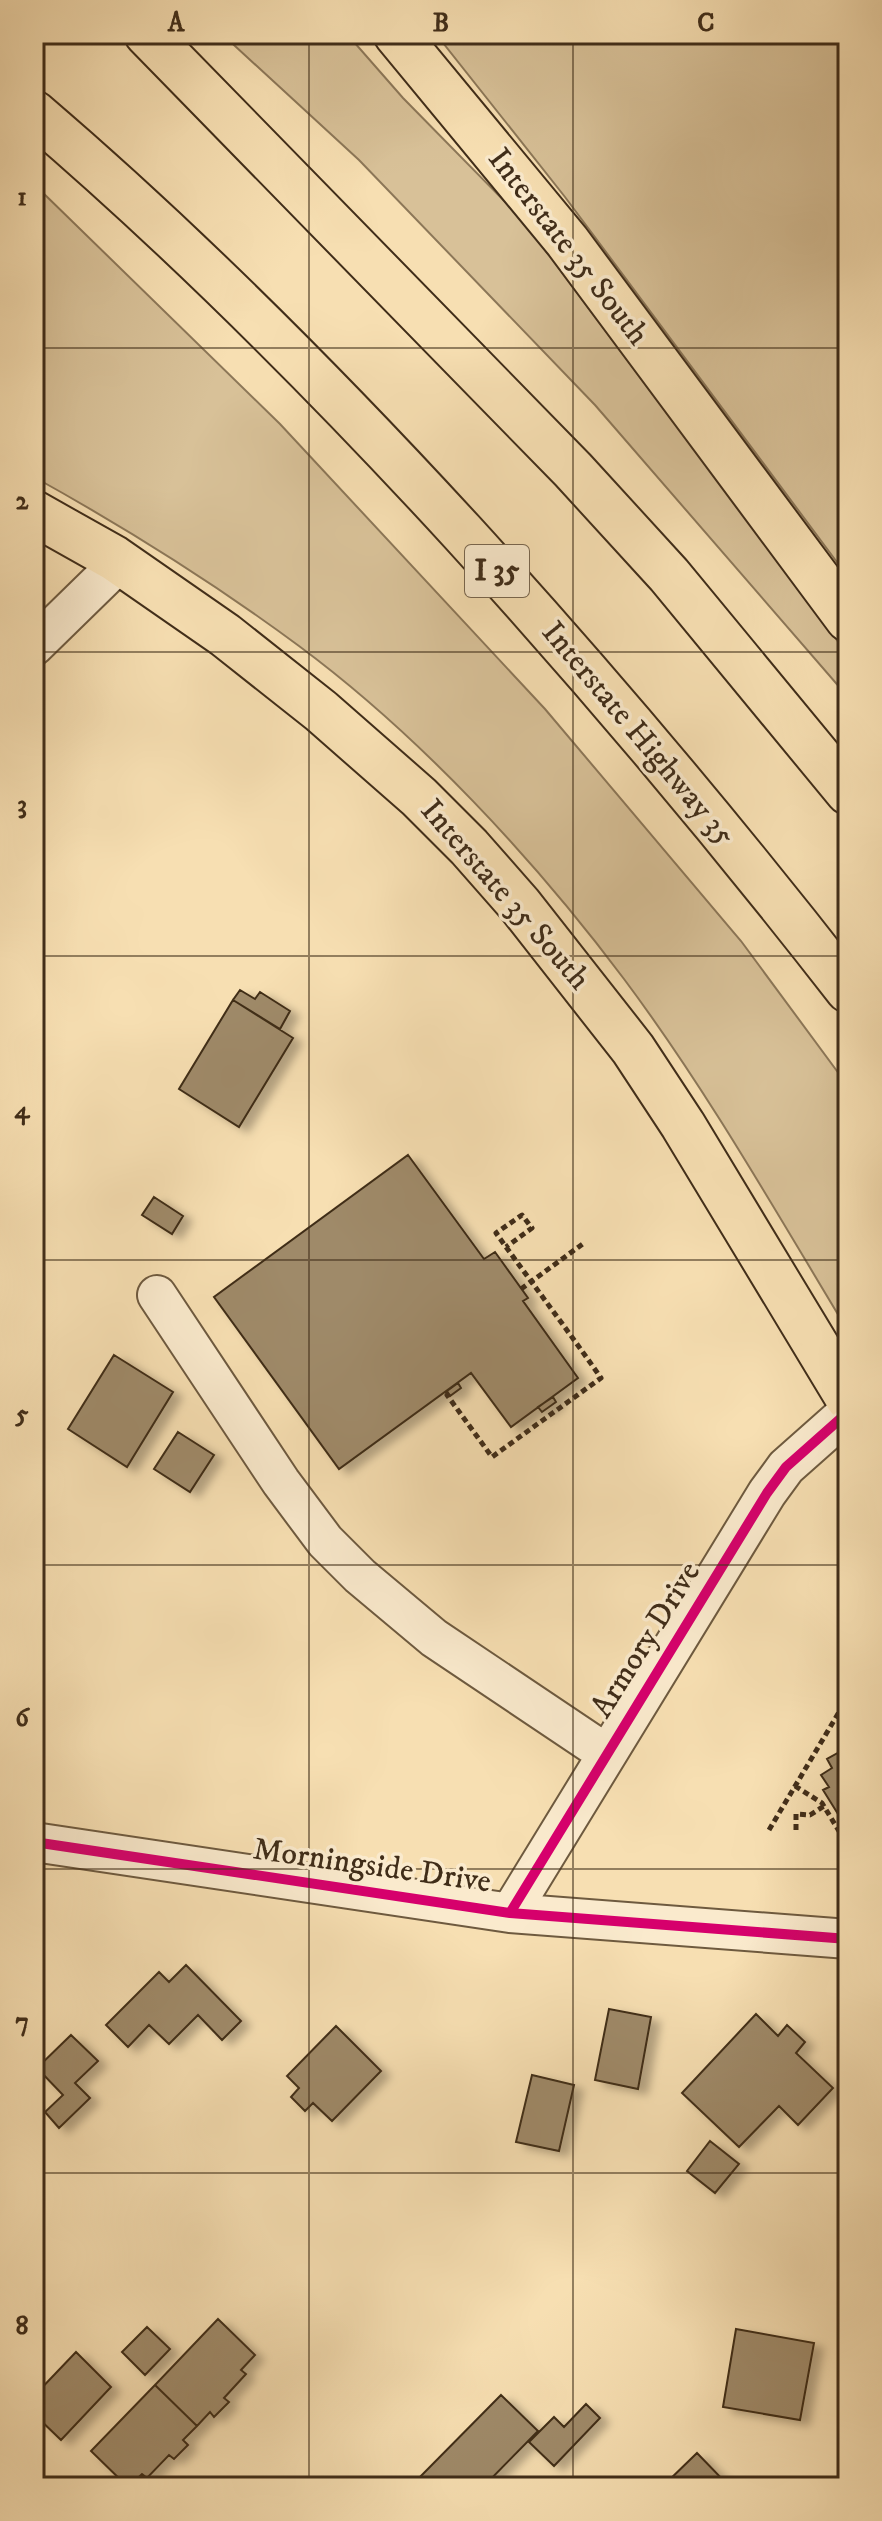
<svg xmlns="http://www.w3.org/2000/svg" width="882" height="2521" font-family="'IM FELL DW Pica',serif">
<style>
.green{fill:#d8c198;stroke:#8c7758;stroke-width:2}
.building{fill:#9f8a69;stroke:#402d19;stroke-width:2;filter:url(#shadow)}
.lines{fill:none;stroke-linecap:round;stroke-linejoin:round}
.minor-casing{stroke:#6e5a3f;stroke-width:42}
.major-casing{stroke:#402d19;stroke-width:48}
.highway-casing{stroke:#402d19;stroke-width:48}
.path{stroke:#402d19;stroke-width:5;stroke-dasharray:6 4;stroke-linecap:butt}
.minor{stroke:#faeacd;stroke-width:38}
.major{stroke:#f7dfb2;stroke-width:44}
.highway{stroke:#f7dfb2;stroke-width:44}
.cycleway-casing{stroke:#faeacd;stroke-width:15}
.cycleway{stroke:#d6006c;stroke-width:10}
.grid{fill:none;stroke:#402d19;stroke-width:2;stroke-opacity:0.55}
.labels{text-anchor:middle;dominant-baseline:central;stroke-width:7;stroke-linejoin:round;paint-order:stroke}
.shield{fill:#faeacd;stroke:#78664f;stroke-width:2}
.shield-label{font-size:30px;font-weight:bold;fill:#402d19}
.street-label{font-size:32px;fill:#402d19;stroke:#faeacd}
.neatline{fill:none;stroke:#402d19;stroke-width:3}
.grid-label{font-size:26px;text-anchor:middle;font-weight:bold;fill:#402d19}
</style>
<defs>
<filter id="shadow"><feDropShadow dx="9" dy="5" stdDeviation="4" flood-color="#0004"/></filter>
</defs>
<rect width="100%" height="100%" fill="#f7dfb2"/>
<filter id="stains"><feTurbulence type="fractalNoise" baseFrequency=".0025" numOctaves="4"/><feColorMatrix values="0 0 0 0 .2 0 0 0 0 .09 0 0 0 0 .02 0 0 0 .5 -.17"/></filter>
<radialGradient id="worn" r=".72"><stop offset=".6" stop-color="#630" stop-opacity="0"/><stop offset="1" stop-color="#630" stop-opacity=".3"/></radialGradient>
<!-- green -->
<path class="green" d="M 222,34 L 347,34 L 403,98 L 521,218 L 848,655 L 848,697 L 595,405 L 359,160 Z
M 436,34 L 848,34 L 848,577 L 565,197 Z
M 38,188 L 280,424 L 545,709 L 741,941 L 848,1086 L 848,1331 C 776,1212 707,1090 624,979 C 534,859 419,735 299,646 C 214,583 126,528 34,477 L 34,190 Z"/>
<!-- building -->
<path class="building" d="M 240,990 L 255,999 L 260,992 L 290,1011 L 280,1029 L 233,1000 Z
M 233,1000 L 293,1038 L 239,1127 L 179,1089 Z
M 408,1155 L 484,1259 L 495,1252 L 528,1298 L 523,1301 L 578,1378 L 511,1427 L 471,1373 L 339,1469 L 214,1297 Z
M 154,1197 L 183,1216 L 172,1234 L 142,1215 Z
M 114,1355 L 173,1392 L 127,1467 L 68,1429 Z
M 458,1383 L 461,1388 L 450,1396 L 447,1391 Z
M 553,1397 L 556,1402 L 542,1412 L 538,1407 Z
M 178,1432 L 214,1455 L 190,1492 L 154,1469 Z
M 843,1750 L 848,1758 L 848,1830 L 823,1790 L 829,1787 L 821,1775 L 832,1768 L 827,1759 Z
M 186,1965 L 241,2021 L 222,2040 L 198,2015 L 169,2044 L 149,2025 L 128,2047 L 106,2025 L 159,1972 L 169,1982 Z
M 609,2009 L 651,2017 L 638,2089 L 595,2080 Z
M 756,2014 L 778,2036 L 787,2025 L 805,2042 L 796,2053 L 833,2088 L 798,2125 L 779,2106 L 739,2147 L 682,2093 Z
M 336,2026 L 381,2071 L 332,2121 L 313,2103 L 305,2111 L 291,2097 L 299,2088 L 287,2076 Z
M 71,2035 L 98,2061 L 75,2083 L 90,2098 L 59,2128 L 45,2112 L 63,2095 L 37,2068 Z
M 532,2075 L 574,2085 L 559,2151 L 516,2142 Z
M 710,2141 L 739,2164 L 715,2193 L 687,2171 Z
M 218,2319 L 255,2355 L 241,2370 L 246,2374 L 224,2398 L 229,2402 L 214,2417 L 210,2412 L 197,2426 L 155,2385 Z
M 147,2327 L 170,2349 L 145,2375 L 122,2352 Z
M 736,2329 L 814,2343 L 800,2420 L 723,2407 Z
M 76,2352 L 111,2387 L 61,2440 L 34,2414 L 34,2396 Z
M 155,2385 L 197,2426 L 183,2440 L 188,2445 L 174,2459 L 169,2455 L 147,2478 L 142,2474 L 128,2487 L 91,2451 Z
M 501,2395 L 538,2431 L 483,2487 L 413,2487 L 416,2484 L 414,2483 Z
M 586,2404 L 600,2418 L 554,2466 L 529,2442 L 554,2417 L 564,2427 Z
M 697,2453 L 728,2485 L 662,2487 Z"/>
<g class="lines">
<!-- minor casing -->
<g class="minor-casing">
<path id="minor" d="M 34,646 L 120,562
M 157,1295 L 281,1482 L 325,1541 L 360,1576 L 434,1638 L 607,1754
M 34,1842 L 510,1913 L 848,1939
M 510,1913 L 767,1493 L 786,1467 L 848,1412"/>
</g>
<!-- major casing -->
<g class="major-casing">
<path id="major" d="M 396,34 L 567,241 L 848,619
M 34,513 L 114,558 L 225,635 L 321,711 L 419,797 L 469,847 L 520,905 L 633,1049 L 683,1125 L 848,1398"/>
</g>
<!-- highway casing -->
<g class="highway-casing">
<path id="highway" d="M 147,34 L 573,470 L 669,575 L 848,792
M 34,113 C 186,243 327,385 462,532 C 597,680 725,832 848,990"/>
</g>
<!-- path -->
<path class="path" d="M 521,1289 L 584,1243
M 449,1393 L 447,1395 L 492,1457 L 601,1378 C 567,1329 531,1282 496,1233 L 522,1215 L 532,1228 L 506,1247
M 795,1786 L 822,1803 L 848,1846
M 769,1830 L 848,1697
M 796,1830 L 796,1814 L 810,1815 L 824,1806"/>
<!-- minor -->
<use href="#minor" class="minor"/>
<!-- major -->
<use href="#major" class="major"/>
<!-- highway -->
<use href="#highway" class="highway"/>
<!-- cycleway casing -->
<g class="cycleway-casing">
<path id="cycleway" d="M 34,1842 L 510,1913 L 848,1939
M 510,1913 L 767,1493 L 786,1467 L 848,1412"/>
</g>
<!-- cycleway -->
<use href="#cycleway" class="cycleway"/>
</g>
<!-- grid -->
<path class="grid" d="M 309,34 L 309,2487M 573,34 L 573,2487M 34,348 L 848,348M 34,652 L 848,652M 34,956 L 848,956M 34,1260 L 848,1260M 34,1565 L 848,1565M 34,1869 L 848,1869M 34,2173 L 848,2173"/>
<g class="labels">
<!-- shield labels -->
<rect class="shield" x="465" y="545" width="64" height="52" rx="6"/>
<g class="shield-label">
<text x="497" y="571">I 35</text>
</g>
<!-- street labels -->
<g class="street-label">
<text transform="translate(568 247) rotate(52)">Interstate 35 South</text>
<text transform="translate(638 734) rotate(50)">Interstate Highway 35</text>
<text transform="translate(505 895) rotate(49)">Interstate 35 South</text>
<text transform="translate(646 1640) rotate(-58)">Armory Drive</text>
<text transform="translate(372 1866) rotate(8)">Morningside Drive</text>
</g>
</g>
<!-- margin -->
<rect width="882" height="2521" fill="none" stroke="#f7dfb2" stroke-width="88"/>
<rect x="44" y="44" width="794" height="2433" class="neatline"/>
<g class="grid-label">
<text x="176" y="31">A</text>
<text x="441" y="31">B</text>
<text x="706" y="31">C</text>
<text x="22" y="205">1</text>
<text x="22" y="509">2</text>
<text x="22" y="813">3</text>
<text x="22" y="1118">4</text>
<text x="22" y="1422">5</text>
<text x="22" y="1726">6</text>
<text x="22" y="2030">7</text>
<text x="22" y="2334">8</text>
</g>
<rect width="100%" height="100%" filter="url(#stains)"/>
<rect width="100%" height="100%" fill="url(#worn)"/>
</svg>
